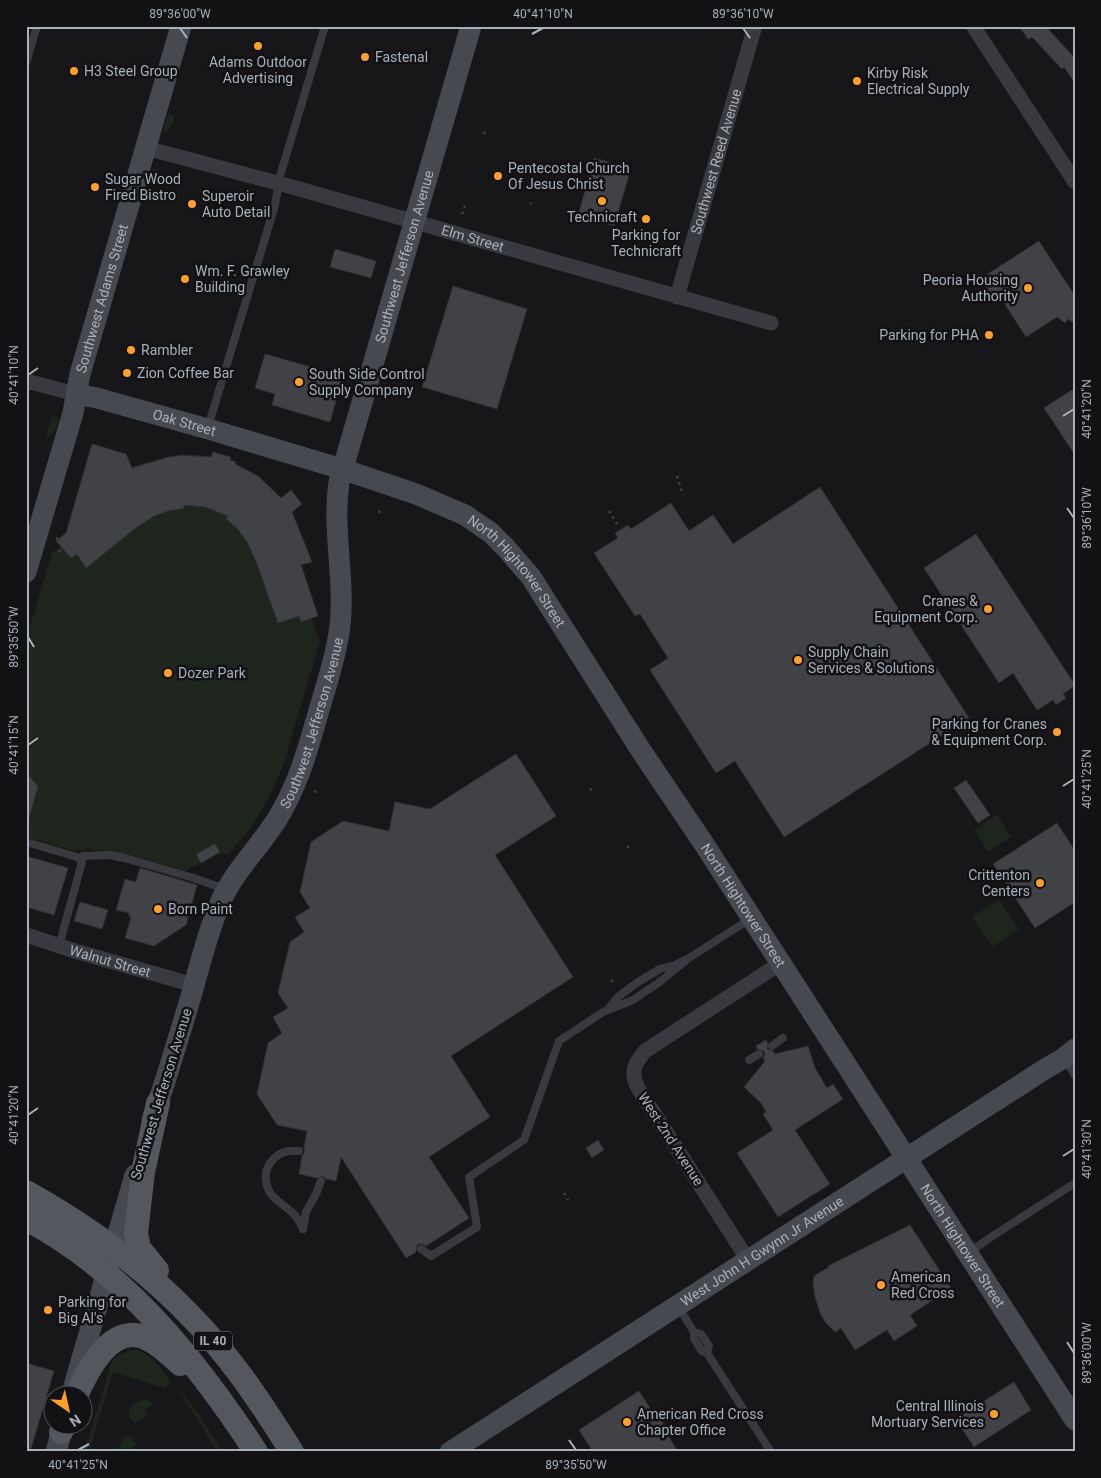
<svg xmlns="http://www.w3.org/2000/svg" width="1101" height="1478" font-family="Roboto,sans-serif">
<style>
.green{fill:#1d251d}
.building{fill:#414246;stroke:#313135}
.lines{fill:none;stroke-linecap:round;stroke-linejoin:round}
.path{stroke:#3e4146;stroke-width:2.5;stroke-dasharray:2.5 4;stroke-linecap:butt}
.lane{stroke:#383a3f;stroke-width:8}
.street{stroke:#383a3f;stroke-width:15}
.secondary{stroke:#46494f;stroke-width:21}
.primary{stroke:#54575e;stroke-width:24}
.ticks{fill:none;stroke:#a8b0ba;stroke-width:2}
.poi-dot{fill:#fe9e2b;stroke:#121214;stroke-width:2}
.labels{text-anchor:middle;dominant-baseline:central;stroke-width:5;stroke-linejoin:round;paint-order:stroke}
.shield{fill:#121214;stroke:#7b8188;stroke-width:1}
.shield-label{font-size:12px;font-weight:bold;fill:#a8b0ba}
.poi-label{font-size:14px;fill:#a8b0ba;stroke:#121214;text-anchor:start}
.street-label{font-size:14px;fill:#a8b0ba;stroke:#121214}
.neatline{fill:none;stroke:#a8b0ba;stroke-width:2}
.ticks-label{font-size:12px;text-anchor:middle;fill:#a8b0ba}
</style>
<rect width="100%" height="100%" fill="#171719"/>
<!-- green -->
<path class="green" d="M 168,114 L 175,116 L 171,129 L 168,129 L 167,132 L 164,131 L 164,129 Z
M 154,168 L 159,170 L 156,182 L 153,182 L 152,185 L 148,184 Z
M 52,416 L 59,418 L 54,432 L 49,437 L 46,436 Z
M 213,452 L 231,457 L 230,460 L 236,462 L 236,465 L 292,512 L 312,562 L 301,566 L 311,618 L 320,641 L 285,760 L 272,792 L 253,825 L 228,855 L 220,853 L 185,871 C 154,862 124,852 92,850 L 91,847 L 86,848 L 85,850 L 71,850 L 26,837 L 26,640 L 52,552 L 61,547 L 56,541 L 71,530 L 126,454 L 132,467 C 161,457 180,455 211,457 Z
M 997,814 L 1011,837 L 988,852 L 974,830 Z
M 999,899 L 1019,929 L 992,947 L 972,917 Z
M 137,1350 C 153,1356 161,1368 171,1382 L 164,1388 L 113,1372 L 89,1452 L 84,1452 L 112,1361 C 120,1353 126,1351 137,1350 Z
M 179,1391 L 181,1391 L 199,1414 L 223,1452 L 218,1452 Z
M 142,1400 L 149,1400 L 153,1404 L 145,1410 L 149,1415 L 136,1423 L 129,1418 C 128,1407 132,1403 142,1400 Z
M 130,1436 L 137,1444 L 127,1452 L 116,1452 L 124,1437 Z"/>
<!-- building -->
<path class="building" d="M 1019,26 L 1047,26 L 1046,27 L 1075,58 L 1075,83 L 1064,67 L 1062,69 L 1032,37 L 1028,39 Z
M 594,158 L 631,168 L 614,226 L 578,216 Z
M 1039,241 L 1075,296 L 1075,324 L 1068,319 L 1065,323 L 1057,317 L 1026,337 L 997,292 L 992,295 L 986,287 L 992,283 L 986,275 Z
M 335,249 L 376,261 L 371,278 L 330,267 Z
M 453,286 L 527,309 L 497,409 L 422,387 Z
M 265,354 L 343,376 L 330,422 L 272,405 L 275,394 L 255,388 Z
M 1075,388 L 1075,455 L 1044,408 Z
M 92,444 L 126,454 L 132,468 L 169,457 L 183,455 L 211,457 L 213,452 L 231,457 L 230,460 L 236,462 L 235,464 L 258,476 L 281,498 L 291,490 L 302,504 L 292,512 L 312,562 L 301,565 L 318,616 L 301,622 L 299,616 L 278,623 L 257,564 L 247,542 L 237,528 L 226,519 L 228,516 L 205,507 L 184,505 L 184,508 L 168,511 L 154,516 L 137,527 L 86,568 L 77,554 L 71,558 L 56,541 L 66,533 Z
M 820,487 L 969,718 L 784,837 L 735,761 L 716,773 L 650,670 L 668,658 L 640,614 L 635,616 L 594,553 L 618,538 L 615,533 L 628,525 L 631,529 L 671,503 L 689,531 L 713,515 L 733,544 Z
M 976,534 L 1075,685 L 1063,694 L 1066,698 L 1056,705 L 1053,700 L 1037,710 L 1013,673 L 999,683 L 924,568 Z
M 516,754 L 556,816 L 495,855 L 573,977 L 451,1056 L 490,1117 L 429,1157 L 469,1218 L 426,1246 L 422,1244 L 418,1244 L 416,1248 L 416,1252 L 406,1258 L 341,1157 L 336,1181 L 326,1179 L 323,1176 L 317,1178 L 299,1174 L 302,1156 L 305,1152 L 304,1148 L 307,1131 L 277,1125 L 257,1094 L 268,1043 L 282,1033 L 273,1017 L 288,1008 L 278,993 L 290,942 L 304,932 L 295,917 L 310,908 L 300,892 L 311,842 L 343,821 L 389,831 L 395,802 L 430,809 Z
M 26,773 L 38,786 L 29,818 L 26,817 Z
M 966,780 L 990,815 L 978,823 L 954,788 Z
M 1057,823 L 1075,851 L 1075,902 L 1035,928 L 993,864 Z
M 215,844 L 220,852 L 201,863 L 196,854 Z
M 26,856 L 68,868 L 54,915 L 26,907 Z
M 140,868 L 197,885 L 186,925 L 154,946 L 125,938 L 131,917 L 129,916 L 129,913 L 116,910 L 125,879 L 136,882 Z
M 80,902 L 108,910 L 102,929 L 74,921 Z
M 766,1040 L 768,1043 L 767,1049 L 773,1051 L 775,1054 L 808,1046 L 815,1068 L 827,1088 L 833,1084 L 843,1099 L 795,1130 L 830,1184 L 778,1217 L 737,1153 L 773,1130 L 763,1114 L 766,1112 L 761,1103 L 744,1087 L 765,1061 L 763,1058 L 765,1054 L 764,1051 L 757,1049 L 756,1046 Z
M 598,1140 L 604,1150 L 592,1158 L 586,1148 Z
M 910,1225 L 951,1288 L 910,1315 L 917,1326 L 894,1341 L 887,1330 L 855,1350 L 841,1328 L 835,1332 L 826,1323 L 820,1313 L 815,1297 L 813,1282 L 814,1276 L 829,1267 L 828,1266 Z
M 26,1363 L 54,1371 L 30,1452 L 26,1452 Z
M 1014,1382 L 1031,1410 L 974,1447 L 956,1419 Z
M 639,1391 L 657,1419 L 659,1417 L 669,1433 L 667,1434 L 678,1452 L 593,1452 L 579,1430 Z"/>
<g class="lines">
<!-- path -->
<path class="path" d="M 484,134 L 485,131
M 540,171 L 541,168
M 530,204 L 531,203
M 462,214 L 465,206
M 677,476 L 683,495
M 609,511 L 617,524
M 379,513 L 380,509
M 56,539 L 59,537
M 59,550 L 62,555
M 590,790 L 592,789
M 314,791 L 318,793
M 627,848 L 629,846
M 611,980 L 614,984
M 564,1193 L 568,1200"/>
<!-- lane -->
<path class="lane" d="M 26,63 L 37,26
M 208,427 L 275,205 L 280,176 L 325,26
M 26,842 L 77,857 L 82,862 L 59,946
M 80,859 L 82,856 L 110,855 L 128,859 L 194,878 L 225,889
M 609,1008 L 619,996 L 638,982 L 660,969 L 675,965 L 689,958 L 750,919
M 772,1046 L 783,1038
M 749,1060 L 759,1054
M 1065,1060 L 1075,1075
M 299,1151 C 288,1150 278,1152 271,1162 C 267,1167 265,1173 266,1180 C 267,1200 287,1204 297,1218 C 299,1221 301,1225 303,1229
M 303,1229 L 306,1212 L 316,1194 L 321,1181
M 421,1249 L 431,1256 L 477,1227 L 469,1177 L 524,1140 L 559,1041 L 603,1012 L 633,1000 L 661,981 L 689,958
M 970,1252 L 991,1237 L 1075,1183
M 678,1306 L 694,1332 L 694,1339 L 702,1351 L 707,1353 L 771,1452
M 694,1332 L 701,1334 L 709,1346 L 707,1353"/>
<!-- street -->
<g class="street">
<path d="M 973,26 L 1075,182"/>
<path id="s1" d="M 146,148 L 278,183 L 771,323"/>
<path id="s2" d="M 677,297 L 755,26"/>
<path d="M 26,381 L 76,394"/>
<path id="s3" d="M 26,935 L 75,951 L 194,985"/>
<path d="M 748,1260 L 638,1088 C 630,1072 634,1064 645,1051 L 781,963"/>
</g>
<!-- secondary -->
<g class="secondary">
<path id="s4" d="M 76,394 L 97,398 L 208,429 L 342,469 L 416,494 L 465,515 L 491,533 L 506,548 L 531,577 L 640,749 L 704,844 L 1075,1420"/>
<path id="s5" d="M 26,572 L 73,413 L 80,374 L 181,26"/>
<path id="s6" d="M 152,1120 C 167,1078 179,1036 192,993 C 200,963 208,932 220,903 C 235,868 265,843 283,809 C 299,780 308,749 317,717 C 324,693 332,669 337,644 C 349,591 331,536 339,482 L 471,26"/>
<path d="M 74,1386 L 135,1175"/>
<path d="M 56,1452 L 63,1426"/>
<path id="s7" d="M 450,1452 L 1045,1069 L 1064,1058 L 1075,1049"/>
</g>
<!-- primary -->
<path class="primary" d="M 26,1192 C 109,1238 182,1296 239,1373 C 258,1398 275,1425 292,1452
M 26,1219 C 125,1271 196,1360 256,1452
M 157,1270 L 139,1248 L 136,1233 L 143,1172 L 158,1103
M 76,1396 C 87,1371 111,1322 146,1338 C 159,1344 170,1354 180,1364
M 61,1432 L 64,1426"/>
</g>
<!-- ticks -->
<path class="ticks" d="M 180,28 L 187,38M 743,28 L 750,38M 532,34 L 543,28M 28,375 L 38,368M 1063,416 L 1074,409M 1067,508 L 1074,518M 28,637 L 34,647M 28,745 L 38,738M 1063,786 L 1074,779M 28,1115 L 38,1108M 1063,1156 L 1074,1149M 1067,1342 L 1074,1353M 569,1440 L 576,1450M 78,1450 L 89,1444"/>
<!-- markers -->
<g class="poi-dot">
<circle cx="258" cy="46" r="5"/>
<circle cx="365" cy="57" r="5"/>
<circle cx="74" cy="71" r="5"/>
<circle cx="857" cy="81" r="5"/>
<circle cx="498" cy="176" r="5"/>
<circle cx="95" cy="187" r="5"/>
<circle cx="602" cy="201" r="5"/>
<circle cx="192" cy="204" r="5"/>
<circle cx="646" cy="219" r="5"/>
<circle cx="185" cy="279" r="5"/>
<circle cx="1028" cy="288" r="5"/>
<circle cx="989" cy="335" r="5"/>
<circle cx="131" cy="350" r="5"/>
<circle cx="127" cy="373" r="5"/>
<circle cx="299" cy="382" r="5"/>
<circle cx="988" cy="609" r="5"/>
<circle cx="798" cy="660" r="5"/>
<circle cx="168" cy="673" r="5"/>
<circle cx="1057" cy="732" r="5"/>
<circle cx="1040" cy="883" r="5"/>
<circle cx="158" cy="909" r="5"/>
<circle cx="881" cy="1285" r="5"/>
<circle cx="48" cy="1310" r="5"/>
<circle cx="994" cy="1414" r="5"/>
<circle cx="627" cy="1422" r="5"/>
</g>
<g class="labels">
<!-- shield labels -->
<rect class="shield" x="194" y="1331.5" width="38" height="19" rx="4"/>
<g class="shield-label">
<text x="213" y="1341">IL 40</text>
</g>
<!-- poi labels -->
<g class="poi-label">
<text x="375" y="57">Fastenal</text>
<text x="258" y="62" text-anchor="middle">Adams Outdoor<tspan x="258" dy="16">Advertising</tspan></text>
<text x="84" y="71">H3 Steel Group</text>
<text x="867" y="73">Kirby Risk<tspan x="867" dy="16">Electrical Supply</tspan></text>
<text x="508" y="168">Pentecostal Church<tspan x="508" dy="16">Of Jesus Christ</tspan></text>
<text x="105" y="179">Sugar Wood<tspan x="105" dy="16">Fired Bistro</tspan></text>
<text x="202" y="196">Superoir<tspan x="202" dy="16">Auto Detail</tspan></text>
<text x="602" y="217" text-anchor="middle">Technicraft</text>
<text x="646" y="235" text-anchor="middle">Parking for<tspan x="646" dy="16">Technicraft</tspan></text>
<text x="195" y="271">Wm. F. Grawley<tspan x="195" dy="16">Building</tspan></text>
<text x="1018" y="280" text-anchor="end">Peoria Housing<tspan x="1018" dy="16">Authority</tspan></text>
<text x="979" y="335" text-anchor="end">Parking for PHA</text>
<text x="141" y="350">Rambler</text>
<text x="137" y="373">Zion Coffee Bar</text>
<text x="309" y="374">South Side Control<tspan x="309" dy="16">Supply Company</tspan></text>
<text x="978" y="601" text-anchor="end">Cranes &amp;<tspan x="978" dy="16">Equipment Corp.</tspan></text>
<text x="808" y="652">Supply Chain<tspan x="808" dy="16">Services &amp; Solutions</tspan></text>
<text x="178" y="673">Dozer Park</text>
<text x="1047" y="724" text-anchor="end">Parking for Cranes<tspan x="1047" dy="16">&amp; Equipment Corp.</tspan></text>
<text x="1030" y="875" text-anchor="end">Crittenton<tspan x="1030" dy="16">Centers</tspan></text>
<text x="168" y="909">Born Paint</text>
<text x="891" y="1277">American<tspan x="891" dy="16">Red Cross</tspan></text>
<text x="58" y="1302">Parking for<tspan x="58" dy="16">Big Al's</tspan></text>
<text x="984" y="1406" text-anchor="end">Central Illinois<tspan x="984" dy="16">Mortuary Services</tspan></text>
<text x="637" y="1414">American Red Cross<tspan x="637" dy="16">Chapter Office</tspan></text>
</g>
<!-- street labels -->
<g class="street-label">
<text stroke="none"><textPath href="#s2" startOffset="141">Southwest Reed Avenue</textPath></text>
<text stroke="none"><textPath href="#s1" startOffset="339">Elm Street</textPath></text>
<text stroke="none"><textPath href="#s6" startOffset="912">Southwest Jefferson Avenue</textPath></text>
<text stroke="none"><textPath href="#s5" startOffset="284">Southwest Adams Street</textPath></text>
<text stroke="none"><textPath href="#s4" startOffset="112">Oak Street</textPath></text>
<text stroke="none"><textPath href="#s4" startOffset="485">North Hightower Street</textPath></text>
<text stroke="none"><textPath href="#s6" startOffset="432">Southwest Jefferson Avenue</textPath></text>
<text stroke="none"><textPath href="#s4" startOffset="890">North Hightower Street</textPath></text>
<text stroke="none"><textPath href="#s3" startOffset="88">Walnut Street</textPath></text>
<text transform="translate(161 1094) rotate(-73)">Southwest Jefferson Avenue</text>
<text transform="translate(671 1139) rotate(57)">West 2nd Avenue</text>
<text stroke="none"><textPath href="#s4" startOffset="1295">North Hightower Street</textPath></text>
<text stroke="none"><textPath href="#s7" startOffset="371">West John H Gwynn Jr Avenue</textPath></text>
</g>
</g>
<!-- border -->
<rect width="1101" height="1478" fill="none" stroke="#121214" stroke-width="55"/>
<!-- north arrow -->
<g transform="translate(68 1410) rotate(146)"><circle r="24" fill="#121214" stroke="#4e5156"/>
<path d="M0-4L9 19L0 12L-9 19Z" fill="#fe9e2b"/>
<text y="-8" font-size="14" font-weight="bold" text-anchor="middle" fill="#a8b0ba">N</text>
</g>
<rect x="28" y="28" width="1046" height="1422" class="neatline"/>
<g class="ticks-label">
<text x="180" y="18">89°36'00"W</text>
<text x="543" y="18">40°41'10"N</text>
<text x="743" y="18">89°36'10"W</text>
<text transform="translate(14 375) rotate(-90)" y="4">40°41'10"N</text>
<text transform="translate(1087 409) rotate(-90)" y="4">40°41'20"N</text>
<text transform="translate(1087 518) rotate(-90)" y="4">89°36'10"W</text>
<text transform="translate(14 637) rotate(-90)" y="4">89°35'50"W</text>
<text transform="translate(14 745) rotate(-90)" y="4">40°41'15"N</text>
<text transform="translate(1087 779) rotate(-90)" y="4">40°41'25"N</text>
<text transform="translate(14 1115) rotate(-90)" y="4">40°41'20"N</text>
<text transform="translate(1087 1149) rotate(-90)" y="4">40°41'30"N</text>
<text transform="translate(1087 1353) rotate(-90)" y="4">89°36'00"W</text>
<text x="78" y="1469">40°41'25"N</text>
<text x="576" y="1469">89°35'50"W</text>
</g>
</svg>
